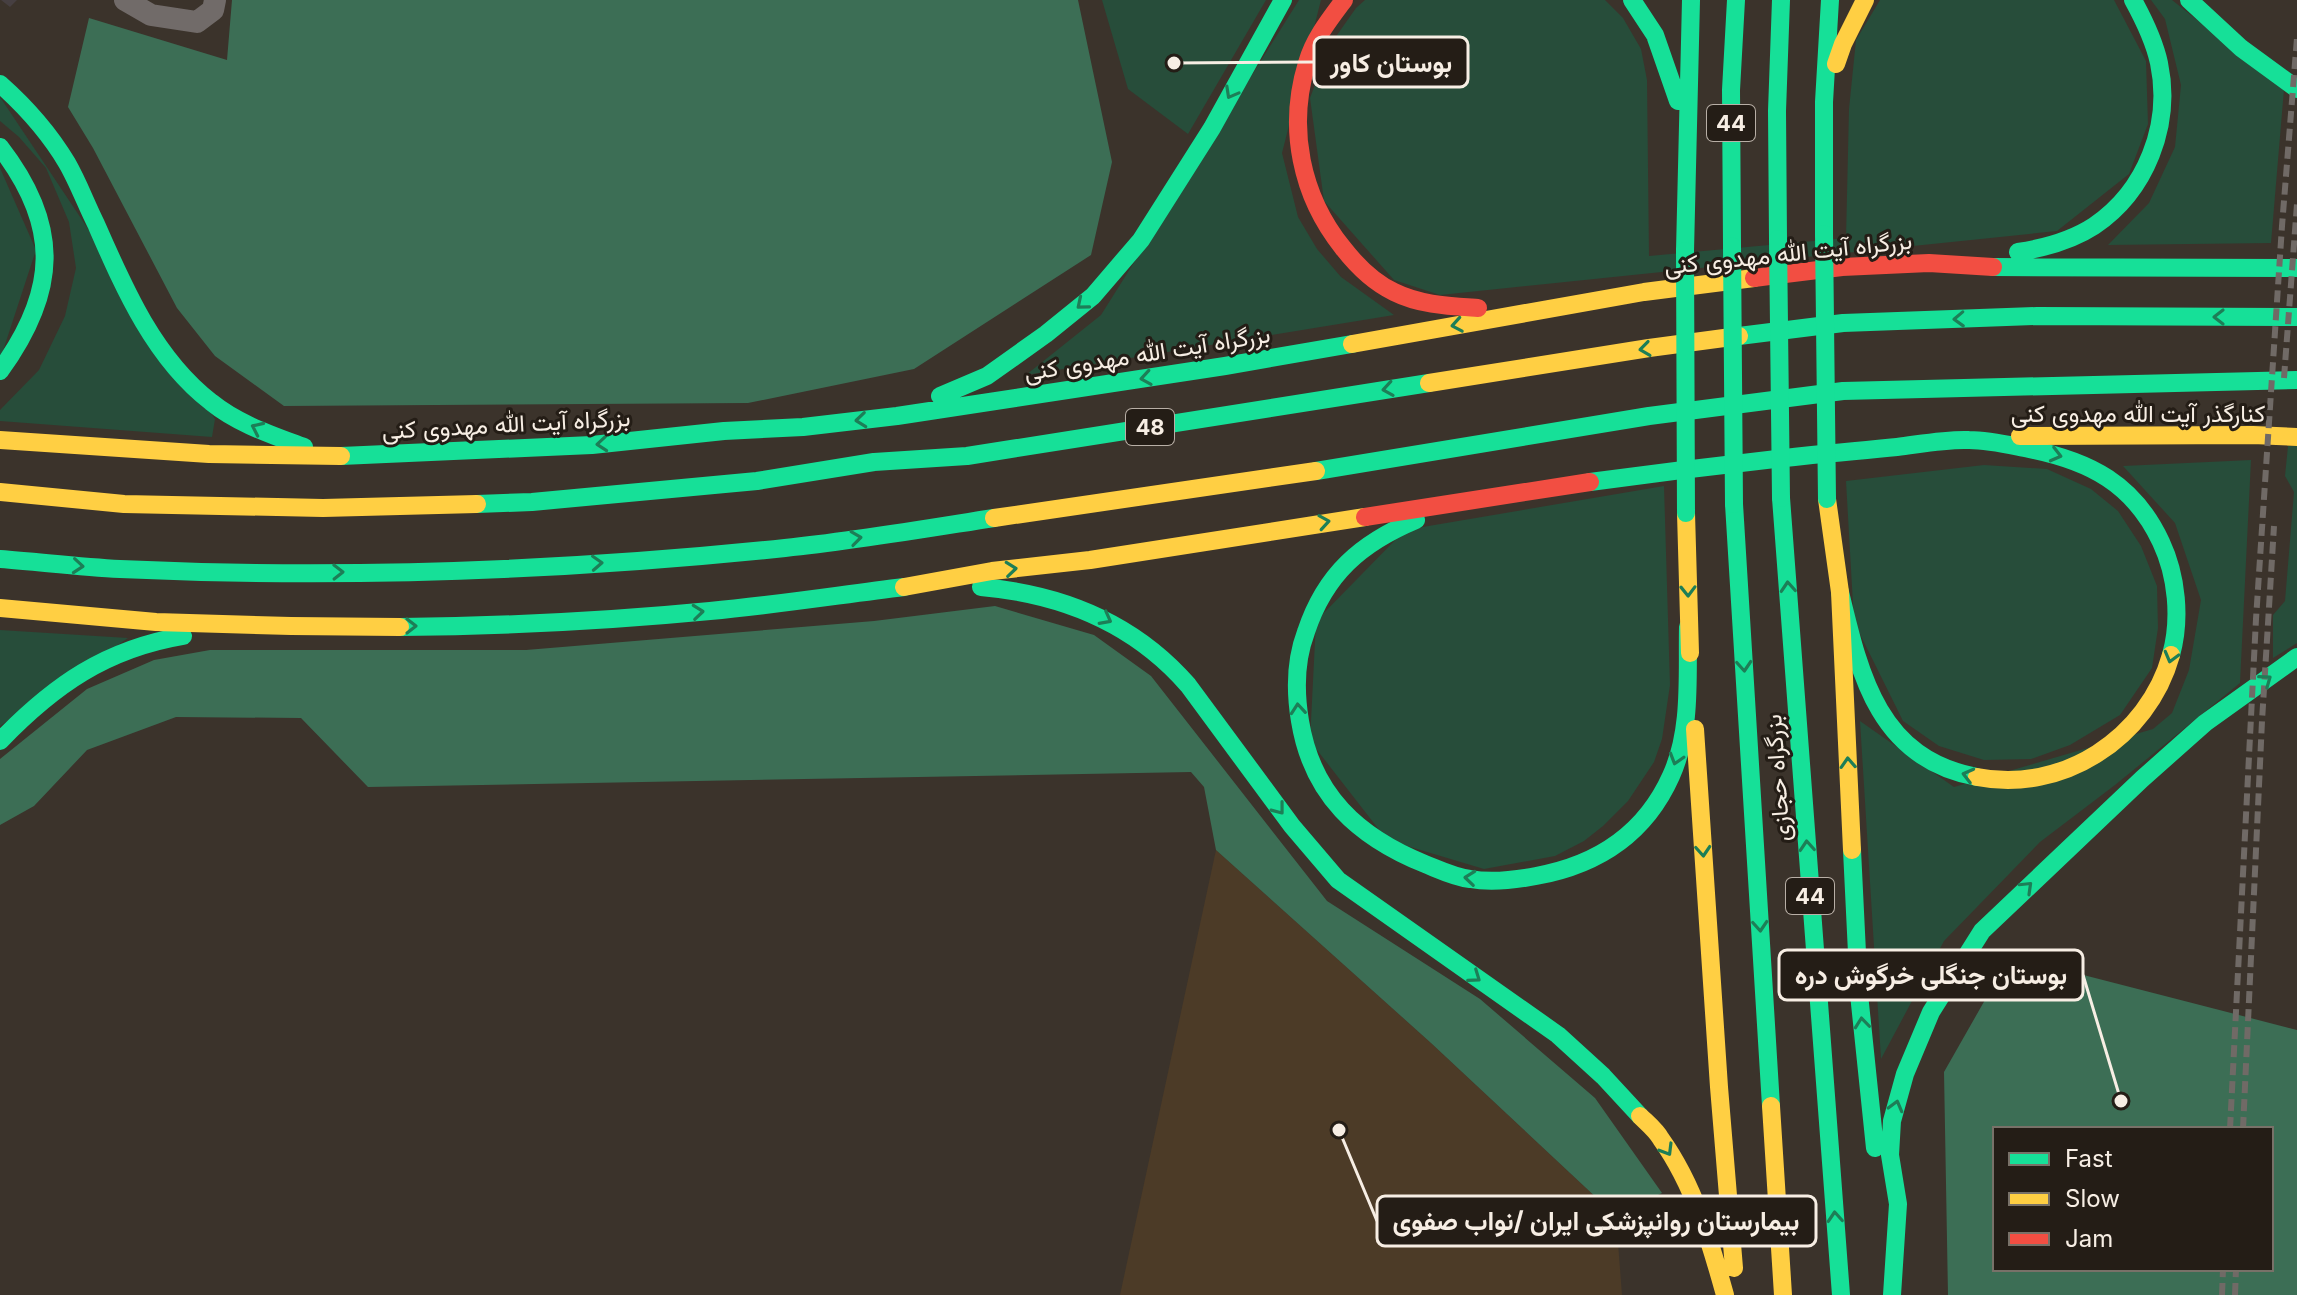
<svg xmlns="http://www.w3.org/2000/svg" width="2297" height="1295" font-family="Inter,Vazirmatn,sans-serif">
<style>
.built{fill:#4c3b27}
.green{fill:#274d3a}
.forest{fill:#3c6e55;fill-rule:evenodd}
.lines{fill:none;stroke-linecap:round;stroke-linejoin:round}
.street{stroke:#716b69;stroke-width:22}
.fast{stroke:#16e098;stroke-width:18}
.slow{stroke:#ffcf43;stroke-width:18}
.jam{stroke:#f24e42;stroke-width:18}
.rail{stroke:#706a66;stroke-width:6;stroke-dasharray:12 6;stroke-linecap:butt}
.fast-bridge{stroke:#16e098;stroke-width:18}
.wall{fill:#463f41}
.oneway{stroke:#1d7e57}
.labels{text-anchor:middle;dominant-baseline:central;stroke-width:6;stroke-linejoin:round;paint-order:stroke}
.shield{fill:#241d16;stroke:#b8afa6;stroke-width:2}
.shield-label{font-size:22px;font-weight:bold;fill:#f7eee4}
.street-label{font-size:24px;fill:#f7eee4;stroke:#241d16}
.leader{fill:none;stroke:#f7eee4;stroke-width:3}
.callout-dot{fill:#f7eee4;stroke:#241d16;stroke-width:3}
.callout{fill:#241d16;stroke:#f7eee4;stroke-width:3}
.callout-label{font-size:26px;text-anchor:middle;font-weight:bold;fill:#f7eee4}
</style>
<rect width="100%" height="100%" fill="#3b332b"/>
<!-- built -->
<path class="built" d="M 1216,850 L 1431,1043 L 1616,1216 L 1622,1295 L 1120,1295 Z"/>
<!-- green -->
<path class="green" d="M 1102,0 L 1266,0 L 1188,134 L 1128,89 Z
M 1299,0 L 1321,0 L 1282,153 L 1298,217 L 1317,249 L 1341,277 L 1394,315 L 1026,375 L 1101,315 Z
M 1365,0 L 1605,0 L 1623,18 L 1641,49 L 1647,80 L 1649,256 L 1846,238 L 1849,109 L 1856,40 L 1880,0 L 2114,0 L 2146,61 L 2148,124 L 2129,174 L 2057,231 L 1440,295 L 1394,280 L 1324,201 L 1310,98 L 1330,45 L 1356,8 Z
M 2151,0 L 2172,0 L 2284,89 L 2271,243 L 2108,245 L 2149,203 L 2175,147 L 2181,85 L 2165,19 Z
M 0,97 L 215,419 L 212,437 L 0,421 L 0,410 L 39,370 L 65,316 L 76,268 L 69,222 L 46,168 L 19,137 L 0,121 Z
M 0,168 L 36,250 L 0,360 Z
M 2288,446 L 2297,446 L 2297,643 L 2273,658 L 2273,615 L 2285,601 L 2294,492 L 2285,476 Z
M 2251,460 L 2240,683 L 2115,785 L 2040,842 L 1944,941 L 1881,1059 L 1860,721 L 1954,787 L 2153,729 L 2172,713 L 2189,670 L 2201,600 L 2175,523 L 2123,466 Z
M 1984,465 L 2047,469 L 2091,489 L 2118,511 L 2141,546 L 2157,586 L 2158,628 L 2152,668 L 2120,715 L 2070,745 L 2031,759 L 1984,760 L 1939,746 L 1903,721 L 1854,622 L 1846,481 Z
M 1664,486 L 1670,685 L 1662,739 L 1654,762 L 1628,801 L 1603,826 L 1584,841 L 1555,856 L 1484,869 L 1387,840 L 1310,741 L 1316,621 L 1405,530 Z
M 0,630 L 128,638 L 0,726 Z"/>
<!-- forest -->
<path class="forest" d="M 232,0 L 1078,0 L 1112,162 L 1091,255 L 914,369 L 748,403 L 284,406 L 215,356 L 177,308 L 93,148 L 68,107 L 89,18 L 227,60 Z
M 995,606 L 1094,635 L 1151,676 L 1327,901 L 1480,999 L 1595,1098 L 1662,1193 L 1616,1216 L 1431,1043 L 1216,850 L 1204,787 L 1191,772 L 368,787 L 301,718 L 176,717 L 87,750 L 34,806 L 0,825 L 0,759 L 87,689 L 154,660 L 210,650 L 526,650 L 874,621 Z
M 2010,956 L 2297,1030 L 2297,1295 L 1948,1295 L 1944,1072 ZM 1995,1129 L 2271,1129 L 2271,1269 L 1995,1269 Z"/>
<g class="lines">
<!-- street -->
<path class="street" d="M 125,0 L 151,15 L 197,22 L 213,10 L 215,0"/>
<!-- fast -->
<path class="fast" d="M 1632,0 L 1655,35 L 1678,101
M 2189,0 L 2241,48 L 2297,89
M 0,84 C 26,107 49,133 67,163 C 78,182 86,204 96,224 C 124,288 154,358 211,402 C 238,424 272,435 304,447
M 0,147 C 61,226 58,291 0,371
M 1824,234 L 1824,102 L 1830,0
M 1778,239 L 1777,111 L 1781,0
M 1732,246 L 1731,90 L 1736,0
M 1685,251 L 1691,0
M 2018,252 C 2044,248 2071,241 2094,226 C 2146,191 2172,125 2159,63 C 2154,40 2144,20 2133,0
M 1993,267 L 2297,268
M 1739,336 L 1843,323 L 2037,316 L 2297,317
M 940,396 L 987,376 L 1046,334 L 1093,296 L 1141,240 L 1212,128 L 1283,0
M 341,456 L 592,445 L 724,431 L 803,427 L 897,416 L 1225,366 L 1352,344
M 1316,471 L 1649,416 L 1843,391 L 2297,380
M 1590,482 C 1664,472 1738,463 1812,455 C 1841,452 1869,450 1897,447 C 1921,444 1945,439 1969,440 C 1990,440 2009,445 2029,449 C 2090,461 2134,484 2161,542 C 2177,576 2181,619 2171,655
M 1781,498 L 1841,1295
M 477,504 L 532,502 L 757,481 L 874,462 L 967,456 L 1429,383
M 1734,504 L 1771,1106
M 1416,520 C 1361,543 1325,574 1306,632 C 1295,661 1295,691 1300,721 C 1312,795 1358,837 1425,864 C 1440,870 1454,877 1470,879 C 1492,883 1515,880 1536,876 C 1597,865 1645,834 1671,776 C 1692,730 1687,676 1688,627
M 0,559 C 40,562 80,567 120,569 C 341,579 565,571 785,548 C 854,541 924,529 994,518
M 981,587 C 1061,594 1134,623 1188,685 L 1292,826 L 1338,880 L 1558,1035 L 1603,1076 L 1640,1116
M 1840,592 C 1860,676 1879,759 1977,777
M 400,627 C 503,626 607,621 710,611 C 775,605 839,595 904,587
M 0,741 C 54,685 106,649 183,636
M 1852,850 L 1859,994 L 1875,1148
M 1892,1295 L 1898,1204 L 1890,1155 L 1892,1121 L 1905,1074 L 1931,1012 L 1982,931 L 2142,779 L 2205,723 L 2297,657"/>
<!-- slow -->
<path class="slow" d="M 1836,64 L 1843,44 L 1865,0
M 1352,344 L 1644,292 L 1754,278
M 1429,383 L 1649,348 L 1739,336
M 2020,436 L 2253,435 L 2297,437
M 0,440 L 209,454 L 341,456
M 0,492 L 124,504 L 323,508 L 477,504
M 1827,499 L 1840,592 L 1852,850
M 1686,513 L 1690,653
M 994,518 L 1316,471
M 904,587 L 992,571 L 1090,560 L 1365,517
M 0,608 L 156,622 L 291,626 L 400,627
M 1695,729 L 1719,1087 L 1734,1268
M 1977,777 C 2062,794 2148,738 2171,655
M 1771,1106 L 1783,1295
M 1640,1116 C 1647,1123 1656,1130 1661,1139 C 1694,1185 1710,1241 1725,1295"/>
<!-- jam -->
<path class="jam" d="M 1344,0 C 1329,20 1314,39 1307,63 C 1287,128 1301,196 1343,248 C 1357,266 1373,282 1394,292 C 1420,305 1449,306 1478,308
M 1754,278 L 1842,267 L 1929,263 L 1993,267
M 1365,517 L 1590,482"/>
<!-- rail -->
<path class="rail" d="M 2284,378 L 2297,204
M 2230,1129 L 2256,619 L 2282,226 L 2297,38
M 2243,1129 L 2262,721 L 2274,526
M 2222,1295 L 2223,1269
M 2235,1295 L 2236,1269"/>
<!-- fast-bridge -->
<path class="fast-bridge" d="M 1824,234 L 1827,499
M 1778,239 L 1781,498
M 1732,246 L 1734,504
M 1685,251 L 1686,513"/>
</g>
<!-- wall -->
<path class="wall" d="M 1,0 L 17,0 L 10,7 Z"/>
<!-- one-way arrows -->
<defs><path id="oneway-chevron" d="M-2-3.5L2.5 0L-2 3.5" fill="none" stroke-width="1.6" stroke-linecap="round" stroke-linejoin="round" transform="scale(2)"/></defs>
<g class="oneway">
<use href="#oneway-chevron" transform="translate(1231 93) rotate(119)"/>
<use href="#oneway-chevron" transform="translate(1082 304) rotate(140)"/>
<use href="#oneway-chevron" transform="translate(2219 317) rotate(-180)"/>
<use href="#oneway-chevron" transform="translate(1959 319) rotate(178)"/>
<use href="#oneway-chevron" transform="translate(1457 325) rotate(170)"/>
<use href="#oneway-chevron" transform="translate(1645 349) rotate(172)"/>
<use href="#oneway-chevron" transform="translate(1146 378) rotate(171)"/>
<use href="#oneway-chevron" transform="translate(1388 389) rotate(171)"/>
<use href="#oneway-chevron" transform="translate(861 420) rotate(174)"/>
<use href="#oneway-chevron" transform="translate(257 428) rotate(-155)"/>
<use href="#oneway-chevron" transform="translate(602 444) rotate(175)"/>
<use href="#oneway-chevron" transform="translate(2056 455) rotate(14)"/>
<use href="#oneway-chevron" transform="translate(1324 522) rotate(-9)"/>
<use href="#oneway-chevron" transform="translate(856 538) rotate(-8)"/>
<use href="#oneway-chevron" transform="translate(597 563) rotate(-3)"/>
<use href="#oneway-chevron" transform="translate(78 566) rotate(5)"/>
<use href="#oneway-chevron" transform="translate(1011 569) rotate(-6)"/>
<use href="#oneway-chevron" transform="translate(338 572) rotate(-1)"/>
<use href="#oneway-chevron" transform="translate(1788 587) rotate(-94)"/>
<use href="#oneway-chevron" transform="translate(1688 591) rotate(89)"/>
<use href="#oneway-chevron" transform="translate(698 612) rotate(-6)"/>
<use href="#oneway-chevron" transform="translate(1106 619) rotate(28)"/>
<use href="#oneway-chevron" transform="translate(411 626)"/>
<use href="#oneway-chevron" transform="translate(2171 657) rotate(105)"/>
<use href="#oneway-chevron" transform="translate(1744 666) rotate(86)"/>
<use href="#oneway-chevron" transform="translate(2266 680) rotate(-36)"/>
<use href="#oneway-chevron" transform="translate(1298 709) rotate(-95)"/>
<use href="#oneway-chevron" transform="translate(1676 759) rotate(107)"/>
<use href="#oneway-chevron" transform="translate(1848 763) rotate(-93)"/>
<use href="#oneway-chevron" transform="translate(1968 775) rotate(-166)"/>
<use href="#oneway-chevron" transform="translate(1279 809) rotate(52)"/>
<use href="#oneway-chevron" transform="translate(1807 846) rotate(-94)"/>
<use href="#oneway-chevron" transform="translate(1703 851) rotate(86)"/>
<use href="#oneway-chevron" transform="translate(1470 878) rotate(-174)"/>
<use href="#oneway-chevron" transform="translate(2027 887) rotate(-44)"/>
<use href="#oneway-chevron" transform="translate(1760 926) rotate(86)"/>
<use href="#oneway-chevron" transform="translate(1475 977) rotate(35)"/>
<use href="#oneway-chevron" transform="translate(1862 1023) rotate(-96)"/>
<use href="#oneway-chevron" transform="translate(1896 1106) rotate(-75)"/>
<use href="#oneway-chevron" transform="translate(1667 1150) rotate(59)"/>
<use href="#oneway-chevron" transform="translate(1835 1217) rotate(-94)"/>
</g>
<g class="labels">
<!-- shield labels -->
<g class="shield">
<rect x="1707" y="105" width="48" height="36" rx="6"/>
<rect x="1126" y="409" width="48" height="36" rx="6"/>
<rect x="1786" y="878" width="48" height="36" rx="6"/>
</g>
<g class="shield-label">
<text x="1731" y="123">44</text>
<text x="1150" y="427">48</text>
<text x="1810" y="896">44</text>
</g>
<!-- street labels -->
<g class="street-label">
<text transform="translate(1788 253) rotate(-6)">بزرگراه آیت الله مهدوی کنی</text>
<text transform="translate(1147 353) rotate(-9)">بزرگراه آیت الله مهدوی کنی</text>
<text x="2138" y="413">کنارگذر آیت الله مهدوی کنی</text>
<text transform="translate(506 424) rotate(-3)">بزرگراه آیت الله مهدوی کنی</text>
<text transform="translate(1777 778) rotate(-94)">بزرگراه حجازی</text>
</g>
</g>
<!-- callouts -->
<path class="leader" d="M1174 63L1314 62M2121 1101L2083 975M1339 1130L1377 1221"/>
<g class="callout-dot">
<circle cx="1174" cy="63" r="8"/>
<circle cx="2121" cy="1101" r="8"/>
<circle cx="1339" cy="1130" r="8"/>
</g>
<g class="callout">
<rect x="1314" y="37" width="154" height="50" rx="8"/>
<rect x="1779" y="950" width="304" height="50" rx="8"/>
<rect x="1377" y="1196" width="439" height="50" rx="8"/>
</g>
<g class="callout-label">
<text x="1391" y="72">بوستان کاور</text>
<text x="1931" y="984">بوستان جنگلی خرگوش دره</text>
<text x="1596" y="1230">بیمارستان روانپزشکی ایران /نواب صفوی</text>
</g>
<!-- legend -->
<rect x="1993" y="1127" width="280" height="144" fill="#241d16" stroke="#787168" stroke-width="2"/>
<rect x="2009" y="1153" width="40" height="12" fill="#16e098" stroke="#787168" stroke-width="2"/>
<text x="2065" y="1167" font-size="24" fill="#f7eee4">Fast</text>
<rect x="2009" y="1193" width="40" height="12" fill="#ffcf43" stroke="#787168" stroke-width="2"/>
<text x="2065" y="1207" font-size="24" fill="#f7eee4">Slow</text>
<rect x="2009" y="1233" width="40" height="12" fill="#f24e42" stroke="#787168" stroke-width="2"/>
<text x="2065" y="1247" font-size="24" fill="#f7eee4">Jam</text>
</svg>
